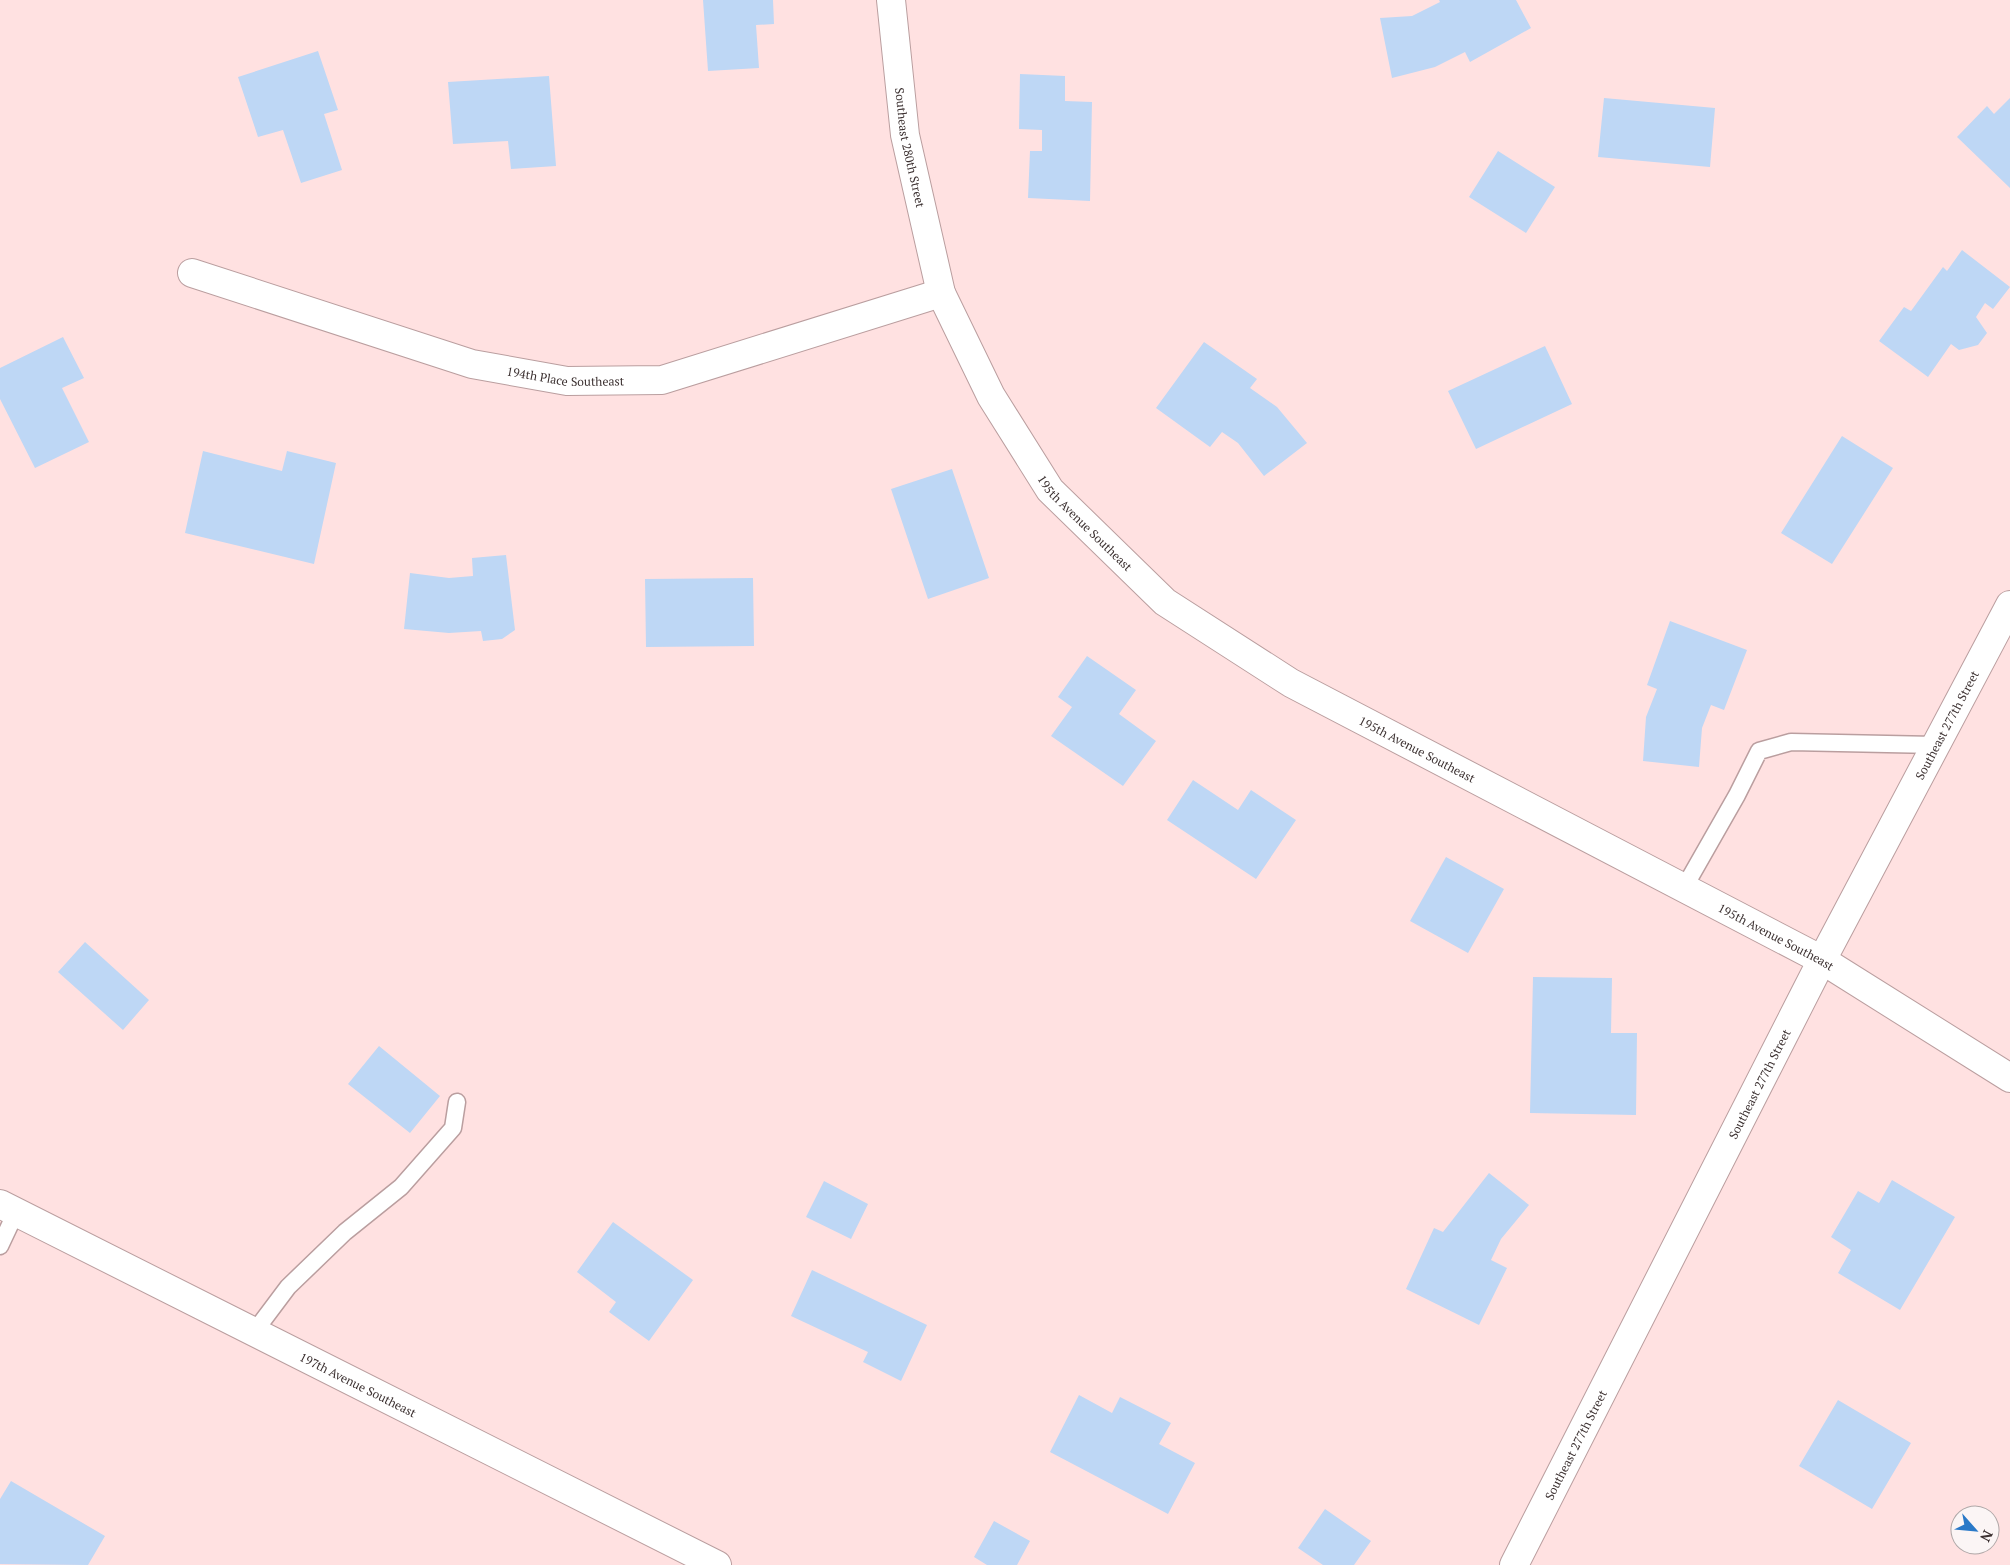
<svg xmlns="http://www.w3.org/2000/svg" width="2010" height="1565" font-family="'PT Serif',serif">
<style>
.building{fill:#bed7f5}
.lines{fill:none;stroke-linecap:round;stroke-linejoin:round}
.lane-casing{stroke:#ba9e9f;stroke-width:19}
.street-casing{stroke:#ba9e9f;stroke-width:30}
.lane{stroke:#fff;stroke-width:16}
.street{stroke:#fff;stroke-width:28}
.labels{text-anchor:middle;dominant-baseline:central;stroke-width:5;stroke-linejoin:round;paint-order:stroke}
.street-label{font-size:12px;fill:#3c3131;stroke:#fbf5f5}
</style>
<rect width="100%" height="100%" fill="#ffe1e1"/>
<!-- building -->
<path class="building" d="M 703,0 L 773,0 L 774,24 L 756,25 L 759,68 L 708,71 Z
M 1439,0 L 1516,0 L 1531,28 L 1470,62 L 1465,52 L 1435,67 L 1392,78 L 1380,18 L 1412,16 L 1440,2 Z
M 318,51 L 338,110 L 324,114 L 342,170 L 301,183 L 283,130 L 258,137 L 238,77 Z
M 1020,74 L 1065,76 L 1065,101 L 1092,102 L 1090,201 L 1028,198 L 1030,151 L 1042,151 L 1042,130 L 1019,129 Z
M 549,76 L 556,166 L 511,169 L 508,141 L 453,144 L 448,82 Z
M 1604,98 L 1715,108 L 1710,167 L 1598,157 Z
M 2010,98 L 2010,188 L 1957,137 L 1987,106 L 1994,114 Z
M 1498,151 L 1555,187 L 1526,233 L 1469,197 Z
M 1962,250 L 2010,287 L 1993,309 L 1985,303 L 1976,317 L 1987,333 L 1978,345 L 1959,350 L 1951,344 L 1928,377 L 1879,341 L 1904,307 L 1911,311 L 1943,267 L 1947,271 Z
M 63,337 L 84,378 L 62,388 L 89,442 L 35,468 L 0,399 L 0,368 Z
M 1204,342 L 1257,379 L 1250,388 L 1277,407 L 1307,443 L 1264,476 L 1238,443 L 1222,432 L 1210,447 L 1156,408 Z
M 1545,346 L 1572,404 L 1476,449 L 1448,391 Z
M 1842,436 L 1893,468 L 1832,564 L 1781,533 Z
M 203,451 L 282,471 L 287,451 L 336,463 L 314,564 L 185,533 Z
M 952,469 L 989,578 L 928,599 L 891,489 Z
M 506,555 L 515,630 L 502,639 L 483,641 L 481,631 L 449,633 L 404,629 L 410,573 L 449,578 L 473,576 L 472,558 Z
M 753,578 L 754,646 L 646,647 L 645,579 Z
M 1670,621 L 1747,650 L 1724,710 L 1711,705 L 1702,728 L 1699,767 L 1643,761 L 1646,717 L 1657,689 L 1647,685 Z
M 1087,656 L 1136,690 L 1119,714 L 1156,741 L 1123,786 L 1051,736 L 1072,707 L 1058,697 Z
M 1193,780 L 1238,810 L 1251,790 L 1296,820 L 1256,879 L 1167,820 Z
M 1446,857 L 1504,889 L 1468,953 L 1410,921 Z
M 85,942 L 149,1000 L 123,1030 L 58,972 Z
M 1533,977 L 1612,978 L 1611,1033 L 1637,1033 L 1636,1115 L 1530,1113 Z
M 379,1046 L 440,1096 L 410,1133 L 348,1084 Z
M 1489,1173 L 1529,1205 L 1501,1239 L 1491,1260 L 1507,1268 L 1479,1325 L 1406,1289 L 1434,1228 L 1443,1232 Z
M 1892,1180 L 1955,1217 L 1900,1310 L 1838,1273 L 1851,1250 L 1831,1237 L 1858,1191 L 1879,1203 Z
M 824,1181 L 868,1204 L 851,1239 L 806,1217 Z
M 613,1222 L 693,1280 L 649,1341 L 609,1312 L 616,1302 L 577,1272 Z
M 812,1270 L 927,1325 L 901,1381 L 863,1362 L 868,1352 L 791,1316 Z
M 1079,1395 L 1112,1413 L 1120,1397 L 1171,1423 L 1159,1444 L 1195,1463 L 1168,1514 L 1050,1452 Z
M 1838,1400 L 1911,1443 L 1872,1509 L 1799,1466 Z
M 11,1481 L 105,1536 L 88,1565 L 0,1564 L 0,1499 Z
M 1325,1509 L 1371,1541 L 1354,1565 L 1323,1565 L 1298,1548 Z
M 994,1521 L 1030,1541 L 1017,1565 L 987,1565 L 974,1557 Z"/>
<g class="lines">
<!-- lane casing -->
<g class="lane-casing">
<path id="lane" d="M 1684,888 L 1737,795 L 1759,751 L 1791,742 L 1935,745
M 0,1246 L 16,1212
M 255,1331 L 288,1287 L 345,1232 L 401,1187 L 453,1128 L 457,1102"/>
</g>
<!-- street casing -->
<g class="street-casing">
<g id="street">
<path id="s1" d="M 891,0 L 905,135 L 941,293 L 991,396 L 1050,490 L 1165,602 L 1291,683 L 1822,960 L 2010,1078"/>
<path id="s2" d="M 192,273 L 472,364 L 567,381 L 662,380 L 941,293"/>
<path id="s3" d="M 0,1204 L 717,1565"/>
<path id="s4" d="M 1514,1565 L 1822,960 L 2010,605"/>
</g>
</g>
<!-- lane -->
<use href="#lane" class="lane"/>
<!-- street -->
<use href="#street" class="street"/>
</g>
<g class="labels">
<!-- street labels -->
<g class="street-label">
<text stroke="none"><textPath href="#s1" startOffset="149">Southeast 280th Street</textPath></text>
<text stroke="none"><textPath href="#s2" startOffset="389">194th Place Southeast</textPath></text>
<text stroke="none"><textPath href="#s1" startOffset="571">195th Avenue Southeast</textPath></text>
<text stroke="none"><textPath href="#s4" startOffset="945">Southeast 277th Street</textPath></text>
<text stroke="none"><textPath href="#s1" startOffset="976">195th Avenue Southeast</textPath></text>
<text stroke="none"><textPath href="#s1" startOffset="1381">195th Avenue Southeast</textPath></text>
<text stroke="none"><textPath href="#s4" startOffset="540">Southeast 277th Street</textPath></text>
<text stroke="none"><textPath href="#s3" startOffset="401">197th Avenue Southeast</textPath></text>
<text stroke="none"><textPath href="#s4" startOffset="135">Southeast 277th Street</textPath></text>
</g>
</g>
<!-- north arrow -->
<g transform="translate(1975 1530) rotate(117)"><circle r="24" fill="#fbf5f5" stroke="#afa7a7"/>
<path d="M0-4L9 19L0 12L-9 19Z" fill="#2a79c8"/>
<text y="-8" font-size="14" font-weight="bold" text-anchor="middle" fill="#3c3131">N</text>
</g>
</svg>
